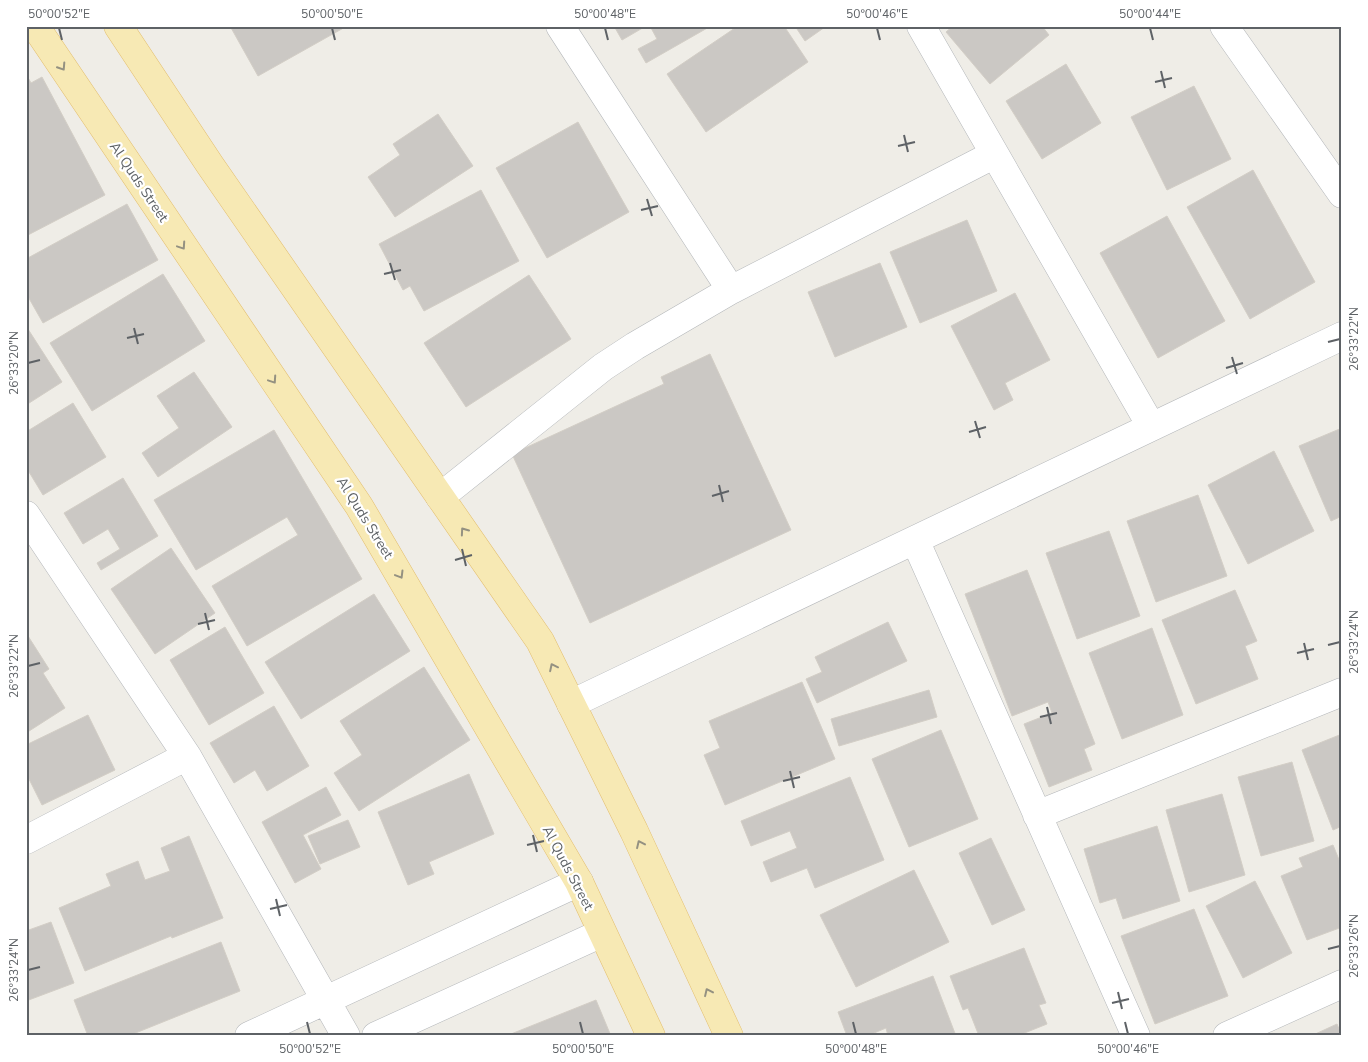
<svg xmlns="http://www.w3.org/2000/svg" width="1368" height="1062" font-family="'Nunito Sans',sans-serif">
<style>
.building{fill:#cbc8c4;stroke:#d3cec6}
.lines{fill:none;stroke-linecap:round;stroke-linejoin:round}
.minor-casing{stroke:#b4b7ba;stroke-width:29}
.major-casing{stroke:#e3bd6c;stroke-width:29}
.minor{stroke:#fff;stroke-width:28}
.major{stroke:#f7e9b4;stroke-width:28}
.oneway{stroke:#949181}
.ticks{fill:none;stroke:#5e6266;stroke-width:2}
.labels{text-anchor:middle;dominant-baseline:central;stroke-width:4.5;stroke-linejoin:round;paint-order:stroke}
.street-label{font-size:14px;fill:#5e6266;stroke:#fff}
.neatline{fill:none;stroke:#5e6266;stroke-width:2}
.ticks-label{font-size:12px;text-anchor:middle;fill:#5e6266}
</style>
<rect width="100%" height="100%" fill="#efede7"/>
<!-- building -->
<path class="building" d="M 230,26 L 347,26 L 258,76 Z
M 614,26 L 646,26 L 622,40 Z
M 650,26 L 708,26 L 709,27 L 646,63 L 638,49 L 657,39 Z
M 738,26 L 784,26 L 808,62 L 706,132 L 667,74 Z
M 795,26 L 824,26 L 825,27 L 805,41 Z
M 953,26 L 1042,26 L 1049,35 L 990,84 L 946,32 Z
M 1066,64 L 1101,123 L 1042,159 L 1006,101 Z
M 26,74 L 31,83 L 42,77 L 105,195 L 26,236 Z
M 1194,86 L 1231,159 L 1167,190 L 1131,117 Z
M 438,114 L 473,166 L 395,217 L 368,177 L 400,155 L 393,144 Z
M 578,122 L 629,212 L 547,258 L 496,168 Z
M 1253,170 L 1315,282 L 1250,319 L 1187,207 Z
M 481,190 L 519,261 L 424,311 L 410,286 L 403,290 L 379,244 Z
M 127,204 L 158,260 L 43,323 L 26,293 L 26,259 Z
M 1167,216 L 1225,321 L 1158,358 L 1100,253 Z
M 967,220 L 997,291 L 920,323 L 890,252 Z
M 880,263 L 907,327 L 835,357 L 808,292 Z
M 163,274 L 205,341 L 92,411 L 50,343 Z
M 529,275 L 571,339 L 466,407 L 424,343 Z
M 1015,293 L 1050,360 L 1005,383 L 1013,400 L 994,410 L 951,326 Z
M 26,326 L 62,382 L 26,405 Z
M 710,354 L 791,530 L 590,623 L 512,454 L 664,384 L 661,377 Z
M 194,372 L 232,427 L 158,477 L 142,453 L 179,428 L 157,396 Z
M 73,403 L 106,457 L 43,495 L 26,467 L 26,432 Z
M 1342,428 L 1342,516 L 1331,521 L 1299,446 Z
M 274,430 L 362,579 L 247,646 L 212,586 L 298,535 L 287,517 L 196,570 L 154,500 Z
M 1274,451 L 1314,531 L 1248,564 L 1208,485 Z
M 123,478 L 158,536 L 101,570 L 97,563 L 120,549 L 108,529 L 83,544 L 64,513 Z
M 1198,495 L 1227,576 L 1156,602 L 1127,521 Z
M 1109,531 L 1140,616 L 1077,639 L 1046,553 Z
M 171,548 L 215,613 L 155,654 L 111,589 Z
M 1027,570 L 1095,744 L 1084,749 L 1092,770 L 1049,787 L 1024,724 L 1052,713 L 1048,702 L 1012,716 L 965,594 Z
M 1235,590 L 1257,641 L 1245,646 L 1258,679 L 1196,704 L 1162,620 Z
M 374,594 L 410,651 L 301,719 L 265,662 Z
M 888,622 L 907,661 L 817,703 L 806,679 L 822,672 L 815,657 Z
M 225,627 L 264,693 L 209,725 L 170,660 Z
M 1152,628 L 1183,715 L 1122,739 L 1089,653 Z
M 28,636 L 49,669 L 43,673 L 65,708 L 26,733 Z
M 424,667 L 470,740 L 359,811 L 334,773 L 362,755 L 340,721 Z
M 802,682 L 835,759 L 725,805 L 704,755 L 720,748 L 709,721 Z
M 929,690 L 937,717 L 839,746 L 831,719 Z
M 274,706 L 309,766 L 267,791 L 255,770 L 234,783 L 210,743 Z
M 88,715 L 115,770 L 42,805 L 26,773 L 26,745 Z
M 941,730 L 978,819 L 909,847 L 872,759 Z
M 1342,734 L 1342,826 L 1333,830 L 1302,750 Z
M 1292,762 L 1314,841 L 1261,856 L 1238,777 Z
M 469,774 L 494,834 L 429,862 L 434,874 L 408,885 L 378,812 Z
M 850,777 L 884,860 L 815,888 L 807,868 L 771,882 L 763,862 L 797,848 L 790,831 L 751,846 L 741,821 Z
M 326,787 L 341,815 L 303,835 L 321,869 L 295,883 L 262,822 Z
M 1222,794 L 1245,875 L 1189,892 L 1166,810 Z
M 348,820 L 360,847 L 320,864 L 308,836 Z
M 1157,826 L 1180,901 L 1123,919 L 1116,898 L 1100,903 L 1084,849 Z
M 189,836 L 223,918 L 172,938 L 171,936 L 85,971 L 59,908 L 111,886 L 106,874 L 138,861 L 145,880 L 170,871 L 161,848 Z
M 991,838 L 1025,910 L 992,925 L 959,853 Z
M 1333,845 L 1342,867 L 1342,927 L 1307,940 L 1281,876 L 1303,867 L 1299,858 Z
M 914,870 L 949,942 L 856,987 L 820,915 Z
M 1255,881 L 1292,953 L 1243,978 L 1206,906 Z
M 1194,909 L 1228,996 L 1155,1024 L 1121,936 Z
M 51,922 L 74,983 L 26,1001 L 26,931 Z
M 221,942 L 240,991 L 128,1036 L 88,1036 L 74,1000 Z
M 1024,948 L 1046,1003 L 1039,1005 L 1047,1024 L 1017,1036 L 979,1036 L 968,1008 L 963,1010 L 950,976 Z
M 933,976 L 956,1036 L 888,1036 L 886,1028 L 867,1036 L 847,1036 L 838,1012 Z
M 596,1000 L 611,1036 L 506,1036 Z
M 1337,1024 L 1342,1036 L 1311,1036 Z"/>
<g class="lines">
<!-- minor casing -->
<g class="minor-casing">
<path id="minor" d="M 560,26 L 731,290
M 921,26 L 1151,426
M 1224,26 L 1342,194
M 440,497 L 603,367 L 635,346 L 731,290 L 993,155
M 26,515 L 187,756 L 346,1036
M 915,540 L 1136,1036
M 571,704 L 1342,336
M 1037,815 L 1342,692
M 26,840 L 187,756
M 249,1036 L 579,882
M 376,1036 L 602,933
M 1227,1036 L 1342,984"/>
</g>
<!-- major casing -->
<g class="major-casing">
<path id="major" d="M 35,26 L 359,506 L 579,882 L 651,1036
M 118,26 L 210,165 L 540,641 L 634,831 L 729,1036"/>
</g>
<!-- minor -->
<use href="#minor" class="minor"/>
<!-- major -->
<use href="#major" class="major"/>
</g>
<!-- one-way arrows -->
<defs><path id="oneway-chevron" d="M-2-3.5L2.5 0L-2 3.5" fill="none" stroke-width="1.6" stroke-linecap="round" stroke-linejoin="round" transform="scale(1.25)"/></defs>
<g class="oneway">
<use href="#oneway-chevron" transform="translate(62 67) rotate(57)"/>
<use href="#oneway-chevron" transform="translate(182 246) rotate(56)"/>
<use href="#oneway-chevron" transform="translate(273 380) rotate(56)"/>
<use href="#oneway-chevron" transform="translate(464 531) rotate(-125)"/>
<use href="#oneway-chevron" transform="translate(400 575) rotate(59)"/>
<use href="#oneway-chevron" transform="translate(553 667) rotate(-116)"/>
<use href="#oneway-chevron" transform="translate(640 844) rotate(-115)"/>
<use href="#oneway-chevron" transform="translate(708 992) rotate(-115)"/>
</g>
<!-- ticks -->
<path class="ticks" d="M 59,28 L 62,40M 332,28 L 335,40M 605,28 L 608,40M 877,28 L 880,40M 1150,28 L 1153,40M 1161,71 L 1165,88M 1155,82 L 1172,78M 904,135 L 908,152M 898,146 L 915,142M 647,199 L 652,216M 641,210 L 658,206M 390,263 L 395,280M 384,274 L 401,270M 134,328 L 138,344M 127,338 L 144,334M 1328,342 L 1340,339M 1232,357 L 1237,374M 28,363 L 40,360M 1226,368 L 1243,363M 975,421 L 980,438M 969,432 L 986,427M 719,485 L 723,502M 712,496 L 729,491M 462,549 L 466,566M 455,560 L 472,555M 205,613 L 209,630M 198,624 L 215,620M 1304,643 L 1308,660M 1328,645 L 1340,642M 1297,653 L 1314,649M 28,666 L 40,663M 1047,707 L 1051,724M 1040,717 L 1057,713M 790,771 L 794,788M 783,781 L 800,777M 533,835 L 537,852M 527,845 L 544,841M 276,899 L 280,916M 270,909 L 287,905M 1328,949 L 1340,946M 28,970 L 40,967M 1118,992 L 1122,1009M 1112,1003 L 1129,999M 307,1022 L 310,1034M 580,1022 L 583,1034M 853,1022 L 856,1034M 1125,1022 L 1128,1034"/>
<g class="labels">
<!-- street labels -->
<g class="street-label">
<text transform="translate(139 182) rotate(56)">Al Quds Street</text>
<text transform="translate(365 518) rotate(58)">Al Quds Street</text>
<text transform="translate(568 868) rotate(62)">Al Quds Street</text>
</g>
</g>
<!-- border -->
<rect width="1368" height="1062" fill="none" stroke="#ffffff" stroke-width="55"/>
<rect x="28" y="28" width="1312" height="1006" class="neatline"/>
<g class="ticks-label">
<text x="59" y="18">50°00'52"E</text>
<text x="332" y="18">50°00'50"E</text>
<text x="605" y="18">50°00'48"E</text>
<text x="877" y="18">50°00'46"E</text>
<text x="1150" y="18">50°00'44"E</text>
<text transform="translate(1354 339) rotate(-90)" y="4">26°33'22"N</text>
<text transform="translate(14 363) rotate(-90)" y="4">26°33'20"N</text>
<text transform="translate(1354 642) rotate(-90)" y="4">26°33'24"N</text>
<text transform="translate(14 666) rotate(-90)" y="4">26°33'22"N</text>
<text transform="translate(1354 946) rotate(-90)" y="4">26°33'26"N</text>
<text transform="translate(14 970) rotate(-90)" y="4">26°33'24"N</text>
<text x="310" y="1053">50°00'52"E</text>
<text x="583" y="1053">50°00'50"E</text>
<text x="856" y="1053">50°00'48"E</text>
<text x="1128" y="1053">50°00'46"E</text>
</g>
</svg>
